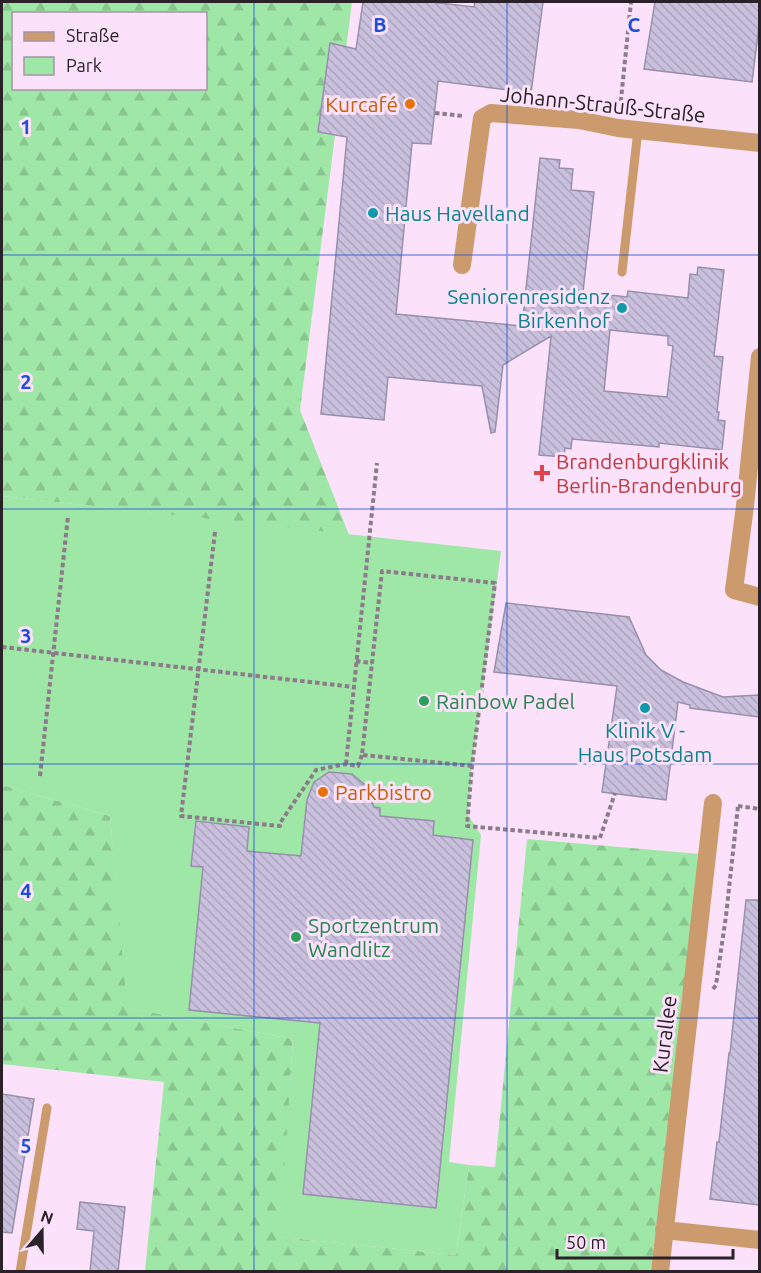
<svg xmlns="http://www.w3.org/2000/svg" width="761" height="1273" font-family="Ubuntu,sans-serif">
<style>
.forest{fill:url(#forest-firs);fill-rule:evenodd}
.green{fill:#9fe7a6}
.building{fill:url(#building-back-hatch);stroke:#988fac;stroke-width:1.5;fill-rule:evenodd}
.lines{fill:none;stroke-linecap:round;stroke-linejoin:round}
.path{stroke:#8c7b8a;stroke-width:4;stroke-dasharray:4.5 3;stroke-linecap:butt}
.lane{stroke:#cb9b6e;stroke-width:9}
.street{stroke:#cb9b6e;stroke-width:18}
.grid{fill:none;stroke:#1d4ed8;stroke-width:1.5;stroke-opacity:0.55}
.food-dot{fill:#e8710a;stroke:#fbe1f9;stroke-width:2}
.culture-dot{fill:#0f9aa8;stroke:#fbe1f9;stroke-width:2}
.health-dot{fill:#e0444e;stroke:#fbe1f9;stroke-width:2}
.leisure-dot{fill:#2e9e5b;stroke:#fbe1f9;stroke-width:2}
.labels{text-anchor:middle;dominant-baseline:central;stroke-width:6;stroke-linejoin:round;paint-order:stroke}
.food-label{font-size:21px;fill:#c56008;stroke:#fbe1f9;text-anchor:end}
.street-label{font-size:21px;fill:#2a2129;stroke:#fbe1f9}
.culture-label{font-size:21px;fill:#0d838f;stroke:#fbe1f9;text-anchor:start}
.health-label{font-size:21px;fill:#be3a42;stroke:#fbe1f9;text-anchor:start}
.leisure-label{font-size:21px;fill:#27864d;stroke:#fbe1f9;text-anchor:start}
.grid-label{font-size:20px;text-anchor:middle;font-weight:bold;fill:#1d4ed8;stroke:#fbe1f9;stroke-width:6;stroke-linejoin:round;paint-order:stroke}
</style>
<defs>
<pattern id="forest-firs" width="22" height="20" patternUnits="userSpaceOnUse" patternTransform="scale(1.5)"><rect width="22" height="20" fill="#9fe7a6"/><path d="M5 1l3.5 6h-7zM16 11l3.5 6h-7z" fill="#89c68f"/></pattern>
<pattern id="building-back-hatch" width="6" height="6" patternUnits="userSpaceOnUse" patternTransform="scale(1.5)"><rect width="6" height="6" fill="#c9c0de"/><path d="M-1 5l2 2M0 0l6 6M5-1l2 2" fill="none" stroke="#ada5be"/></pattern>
</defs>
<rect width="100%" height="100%" fill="#fbe1f9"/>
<!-- forest -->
<path class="forest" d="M 2,2 L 352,2 L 300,410 L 349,535 L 2,496 ZM 14,14 L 206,14 L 206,88 L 14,88 Z
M 2,785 L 110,816 L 128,1008 L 293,1039 L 281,1237 L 456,1255 L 469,1165 L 495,1167 L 527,839 L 700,854 L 651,1271 L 145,1271 L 164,1082 L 2,1064 Z"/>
<!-- green -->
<path class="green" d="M 2,496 L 501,551 L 472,766 L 468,815 L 481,835 L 449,1162 L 469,1165 L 456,1255 L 280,1237 L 293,1039 L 127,1008 L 110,816 L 2,785 Z"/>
<!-- building -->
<path class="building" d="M 363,2 L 431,2 L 474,7 L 475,2 L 543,2 L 531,93 L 438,81 L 431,144 L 412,143 L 396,314 L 522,326 L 540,158 L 560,160 L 559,168 L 573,169 L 571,190 L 594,192 L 583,292 L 627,297 L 628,291 L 688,298 L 690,274 L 697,275 L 698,267 L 724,270 L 714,356 L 723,357 L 717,412 L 719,412 L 718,420 L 725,421 L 722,450 L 659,443 L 659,447 L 572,439 L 571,449 L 565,448 L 564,457 L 539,455 L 551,336 L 503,365 L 495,432 L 491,433 L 482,386 L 388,377 L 384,420 L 321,414 L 347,137 L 318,132 L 330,43 L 356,49 ZM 610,330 L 668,336 L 668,345 L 673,346 L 667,397 L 604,391 Z
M 655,2 L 759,2 L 759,26 L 752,82 L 644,69 Z
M 506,603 L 629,617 L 646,655 L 661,670 L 683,682 L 723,697 L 759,695 L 759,717 L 690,708 L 690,705 L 678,702 L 666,800 L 602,792 L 617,686 L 494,672 Z
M 329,772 L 352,774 L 366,786 L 374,807 L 380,808 L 380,816 L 434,821 L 433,835 L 473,840 L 436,1208 L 303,1194 L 320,1023 L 189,1010 L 203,867 L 191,866 L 196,821 L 249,827 L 247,851 L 301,856 L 307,800 L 314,782 Z
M 746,900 L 759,900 L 759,1205 L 710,1199 L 717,1142 L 719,1142 L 729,1053 L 730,1053 Z
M 2,1094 L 34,1099 L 12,1233 L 2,1232 Z
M 80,1202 L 125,1207 L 118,1272 L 90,1272 L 94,1231 L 77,1229 Z"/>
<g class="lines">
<!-- path -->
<path class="path" d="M 620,109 L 631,2
M 435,113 L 463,116
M 215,532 L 181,816 L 280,826 L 280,823 L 316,770 L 346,764 L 358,766 L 362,755
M 2,647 L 354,687
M 356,661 L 372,663
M 346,764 L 377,463
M 472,766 L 362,755 L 382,571 L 495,583 L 472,766 L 467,826 L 600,838 L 615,793
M 40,776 L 68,516
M 738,806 L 760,809
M 713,989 L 716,985 L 726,916 L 738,806"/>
<!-- lane -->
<path class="lane" d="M 622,272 L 638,130
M 20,1272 L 47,1108"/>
<!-- street -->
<path class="street" d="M 462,265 L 482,118 L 491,113 L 579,120 L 618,128 L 760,143
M 760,357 L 745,506 L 734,590 L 760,597
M 664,1230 L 760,1240
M 660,1272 L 713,803"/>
</g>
<!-- grid -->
<path class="grid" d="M 254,2 L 254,1272M 507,2 L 507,1272M 2,255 L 760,255M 2,509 L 760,509M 2,764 L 760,764M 2,1018 L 760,1018"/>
<!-- markers -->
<g class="food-dot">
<circle cx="410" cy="104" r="6"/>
<circle cx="323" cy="792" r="6"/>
</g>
<g class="culture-dot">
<circle cx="373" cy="213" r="6"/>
<circle cx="622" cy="308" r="6"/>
<circle cx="645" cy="708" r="6"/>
</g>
<path class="health-dot" d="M539 464h6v6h6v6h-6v6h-6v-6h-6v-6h6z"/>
<g class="leisure-dot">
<circle cx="424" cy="701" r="6"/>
<circle cx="296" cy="937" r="6"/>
</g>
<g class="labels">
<!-- food labels -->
<g class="food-label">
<text x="398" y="104">Kurcafé</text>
<text x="335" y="792" text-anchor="start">Parkbistro</text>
</g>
<!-- street labels -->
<g class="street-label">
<text transform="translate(603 104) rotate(6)">Johann-Strauß-Straße</text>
<text transform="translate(664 1034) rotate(-83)">Kurallee</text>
</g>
<!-- culture labels -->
<g class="culture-label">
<text x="385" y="213">Haus Havelland</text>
<text x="610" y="296" text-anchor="end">Seniorenresidenz<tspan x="610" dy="24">Birkenhof</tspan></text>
<text x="645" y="730" text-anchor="middle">Klinik V -<tspan x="645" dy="24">Haus Potsdam</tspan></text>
</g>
<!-- health labels -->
<g class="health-label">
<text x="556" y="461">Brandenburgklinik<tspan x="556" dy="24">Berlin-Brandenburg</tspan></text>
</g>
<!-- leisure labels -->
<g class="leisure-label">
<text x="436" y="701">Rainbow Padel</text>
<text x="308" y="925">Sportzentrum<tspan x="308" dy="24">Wandlitz</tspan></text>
</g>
</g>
<g class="grid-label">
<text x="380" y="32">B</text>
<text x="634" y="32">C</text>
<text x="26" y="134">1</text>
<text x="26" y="389">2</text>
<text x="26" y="643">3</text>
<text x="26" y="898">4</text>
<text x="26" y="1153">5</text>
</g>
<!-- border -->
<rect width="761" height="1273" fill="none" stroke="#2a2129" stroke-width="6"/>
<!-- legend -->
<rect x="12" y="12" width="195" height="78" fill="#fbe1f9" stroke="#a794a6" stroke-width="1.5"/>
<rect x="24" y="32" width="30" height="9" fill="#cb9b6e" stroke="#a794a6" stroke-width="1.5"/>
<text x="66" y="42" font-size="18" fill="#2a2129">Straße</text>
<rect x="24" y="57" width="30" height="18" fill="#9fe7a6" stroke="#a794a6" stroke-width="1.5"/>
<text x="66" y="72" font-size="18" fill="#2a2129">Park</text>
<!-- north arrow -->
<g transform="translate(42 1231) rotate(20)" stroke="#fbe1f9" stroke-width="4.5" paint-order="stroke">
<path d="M0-4.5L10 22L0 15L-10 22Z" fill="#2a2129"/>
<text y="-9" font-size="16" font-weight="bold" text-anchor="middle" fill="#2a2129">N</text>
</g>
<!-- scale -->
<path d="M557 1249v9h176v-9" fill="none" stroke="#2a2129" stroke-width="3"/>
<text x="566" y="1249" font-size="18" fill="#2a2129" stroke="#fbe1f9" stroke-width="4.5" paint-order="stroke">50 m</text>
</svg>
